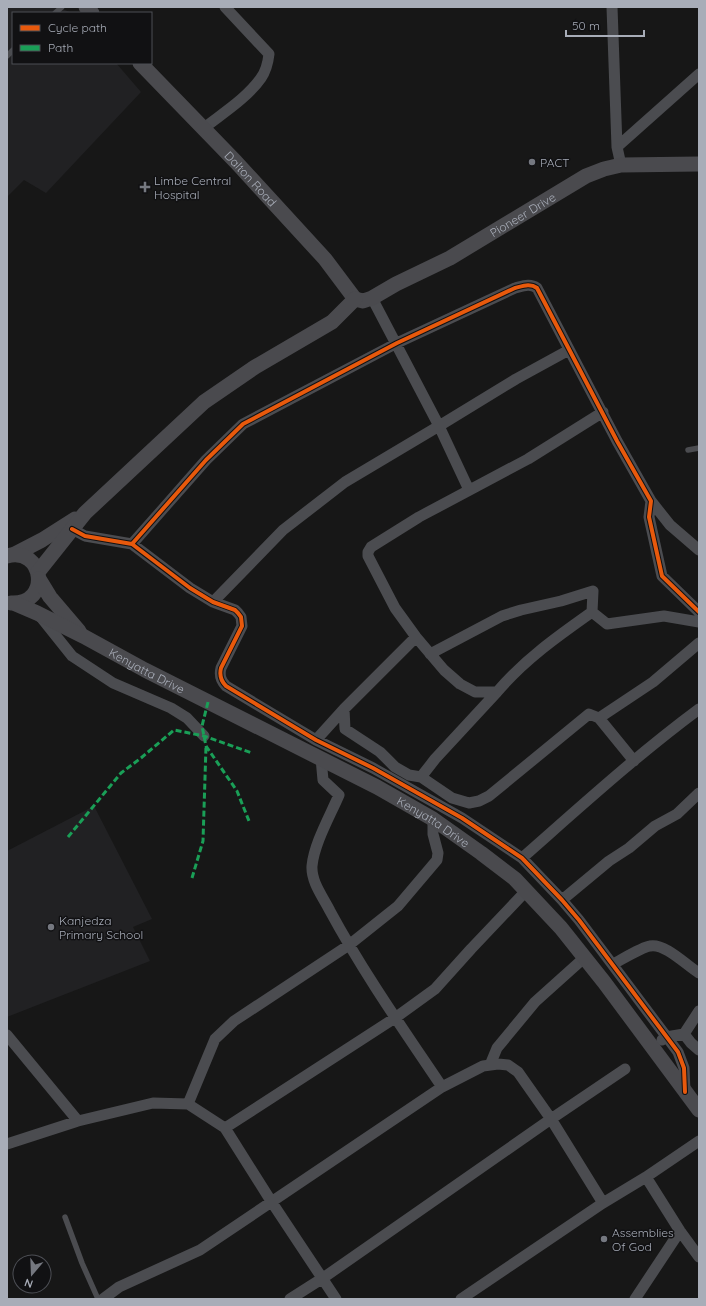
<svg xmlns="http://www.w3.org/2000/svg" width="706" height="1306" font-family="Quicksand,sans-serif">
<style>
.built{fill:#212123}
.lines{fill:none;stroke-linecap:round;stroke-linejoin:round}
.lane{stroke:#4b4c50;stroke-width:5.5}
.street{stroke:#4b4c50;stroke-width:11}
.secondary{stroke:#4a4a4e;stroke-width:15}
.quiet{stroke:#1a9f57;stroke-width:3;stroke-dasharray:6 3;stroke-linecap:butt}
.cycleway-casing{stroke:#111113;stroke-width:6}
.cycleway{stroke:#e8590c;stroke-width:4}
.poi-dot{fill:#757880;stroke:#111113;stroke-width:1.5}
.labels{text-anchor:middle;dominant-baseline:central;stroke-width:3;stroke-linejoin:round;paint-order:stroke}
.poi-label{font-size:12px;fill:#a8adb8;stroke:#111113;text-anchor:start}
.street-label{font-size:12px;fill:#a8adb8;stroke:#111113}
</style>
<rect width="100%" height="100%" fill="#171717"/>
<!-- built -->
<path class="built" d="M 7,7 L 58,7 L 72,13 L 13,13 L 13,63 L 116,63 L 141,92 L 46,193 L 24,180 L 7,197 Z
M 94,806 L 152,919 L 133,927 L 150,961 L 7,1017 L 7,851 Z"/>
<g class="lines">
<!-- lane -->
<path class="lane" d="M 55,13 L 62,7
M 7,56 L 13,50
M 688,450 L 699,448
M 65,1217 L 82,1263 L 98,1299"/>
<!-- street -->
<path class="street" d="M 612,7 L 617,147 L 621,165
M 204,128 C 223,113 247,98 261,78 C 266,71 268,63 269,54 L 225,7
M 617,147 L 699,74
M 372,298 L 439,426 L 469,490
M 651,501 L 670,525 L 699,550
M 72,529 L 85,536 L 132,544 L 190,588 L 213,602 L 235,610 L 238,613 L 241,617 L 242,626 L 221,668 C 219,676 221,681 226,686 L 316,740 L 373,768 L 462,818 L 522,858 L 562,900 L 579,920 L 678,1052 L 684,1068 L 685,1091
M 132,544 L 206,460 L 243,424 L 397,343 L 515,288 C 523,286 530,283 537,288 L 617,441 L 651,501 L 649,517 L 662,576 L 699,612
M 213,602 L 283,530 L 345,482 L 439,426 L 516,379 L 569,350
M 592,612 C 558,636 524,660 497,692 L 475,692 L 460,684 L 444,670 L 416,637 L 395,608 L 368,556 L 368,552 L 371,547 L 419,517 L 528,459 L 603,412
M 592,612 L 607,624 L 664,616 L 699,622
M 40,616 L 72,656 L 113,683 L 171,708 L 187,718 L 204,736
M 430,654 L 502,616 L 521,610 L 561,601 L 593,591 L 592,612
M 344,709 L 345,729 L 380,752 L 395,767 L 409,775 L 421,777 L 452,798 L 469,803 L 479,801 L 489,796 L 589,714 L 599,718 L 634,761
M 599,718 L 653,682 L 699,643
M 316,740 L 344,709 L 416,637
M 321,758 L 323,780 L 339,795 C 330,816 314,844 312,866 C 311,882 323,897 330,911 C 363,972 403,1029 442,1087
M 421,777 L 435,759 L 497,692
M 522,858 C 580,807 637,755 699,709
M 562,900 L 609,861 L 629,848 L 655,826 L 677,814 L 699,793
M 613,964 C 621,960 642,947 650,946 C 665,943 686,965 699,973
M 684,1034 L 691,1043 L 699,1050
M 7,1035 L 78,1121
M 662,1040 L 666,1037 L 684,1034 L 699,1011
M 490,1065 L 497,1048 L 535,1002 L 584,958
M 188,1104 L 215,1039 L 234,1021 L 349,945 L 398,906 L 437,860 L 438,853 L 433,834 L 433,819
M 225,1128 L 395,1018 L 435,989 L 471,949 L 526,891
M 7,1144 L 78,1121 L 153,1103 L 188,1104 L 225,1128 L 271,1201 L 336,1299
M 646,1177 L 680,1231 L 699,1257
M 103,1299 L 119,1287 L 200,1250 L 442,1087 L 483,1066 L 498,1064 L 508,1065 L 518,1072 L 551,1119 L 603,1203
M 290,1299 L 323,1278 L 551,1119 L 625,1069
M 461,1299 L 603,1203 L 646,1177 L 699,1141
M 635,1299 L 680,1231"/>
<!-- secondary -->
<g class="secondary">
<path d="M 86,7 L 92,13"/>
<path id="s1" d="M 140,63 L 236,162 L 325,259 L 355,299"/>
<path id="s2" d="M 355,299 L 363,301 L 372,298 L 396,284 L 450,258 L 586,176 L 604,169 L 621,165 L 699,164"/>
<path d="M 15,554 L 42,540 L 75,519"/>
<path d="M 7,556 C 44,546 52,605 11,603"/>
<path d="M 38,572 L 85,513 L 204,402 L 255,367 L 332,322 L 355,299"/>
<path d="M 39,579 L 50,597 L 79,631"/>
<path id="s3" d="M 16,604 L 37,613 L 83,636 L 145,670 L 377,787 L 433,819 L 481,853 L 515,879 L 561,928 L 604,982 L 699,1110"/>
</g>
<!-- quiet -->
<path class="quiet" d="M 208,702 L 202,726 L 206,746 L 237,791 L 249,821
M 68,837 L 121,773 L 141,758 L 174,730 L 204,736 L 252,753
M 192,878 L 203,841 L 206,746"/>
<!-- cycleway casing -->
<g class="cycleway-casing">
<path id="cycleway" d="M 72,529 L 85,536 L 132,544 L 190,588 L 213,602 L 235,610 L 238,613 L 241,617 L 242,626 L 221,668 C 219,676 221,681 226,686 L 316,740 L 373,768 L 462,818 L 522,858 L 562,900 L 579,920 L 678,1052 L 684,1068 L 685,1092
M 132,544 L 206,460 L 243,424 L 397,343 L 515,288 C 523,286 530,283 537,288 L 617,441 L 651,501 L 649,517 L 662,576 L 699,612"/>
</g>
<!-- cycleway -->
<use href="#cycleway" class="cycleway"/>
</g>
<!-- markers -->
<g class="poi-dot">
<circle cx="532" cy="162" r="4"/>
<path d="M143 181h4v4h4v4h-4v4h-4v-4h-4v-4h4z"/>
<circle cx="51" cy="927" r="4"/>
<circle cx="604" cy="1239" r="4"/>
</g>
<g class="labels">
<!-- poi labels -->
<g class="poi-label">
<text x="540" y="162">PACT</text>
<text x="154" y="180">Limbe Central<tspan x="154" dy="14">Hospital</tspan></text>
<text x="59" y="920">Kanjedza<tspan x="59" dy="14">Primary School</tspan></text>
<text x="612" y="1232">Assemblies<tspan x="612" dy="14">Of God</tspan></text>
</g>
<!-- street labels -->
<g class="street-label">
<text stroke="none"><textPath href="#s1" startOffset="160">Dalton Road</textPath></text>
<text stroke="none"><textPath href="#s2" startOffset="190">Pioneer Drive</textPath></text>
<text stroke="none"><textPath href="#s3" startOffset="147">Kenyatta Drive</textPath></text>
<text stroke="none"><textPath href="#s3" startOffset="471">Kenyatta Drive</textPath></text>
</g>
</g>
<!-- border -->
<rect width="706" height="1306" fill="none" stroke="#a8adb8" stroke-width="16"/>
<!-- legend -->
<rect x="12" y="12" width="140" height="52" fill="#111113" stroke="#4d4f55"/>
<rect x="20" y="25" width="20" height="6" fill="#e8590c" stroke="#4d4f55"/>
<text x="48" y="32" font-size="12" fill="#a8adb8">Cycle path</text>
<rect x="20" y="45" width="20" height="6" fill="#1a9f57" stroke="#4d4f55"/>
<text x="48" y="52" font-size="12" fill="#a8adb8">Path</text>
<!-- north arrow -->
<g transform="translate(32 1274) rotate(199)"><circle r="19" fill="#111113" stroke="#4d4f55"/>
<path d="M0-3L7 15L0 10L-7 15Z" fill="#757880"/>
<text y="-6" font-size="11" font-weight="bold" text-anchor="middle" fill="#a8adb8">N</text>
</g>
<!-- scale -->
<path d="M566 30v6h78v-6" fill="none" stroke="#a8adb8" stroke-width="2"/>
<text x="572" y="30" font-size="12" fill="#a8adb8" stroke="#111113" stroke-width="3" paint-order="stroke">50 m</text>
</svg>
